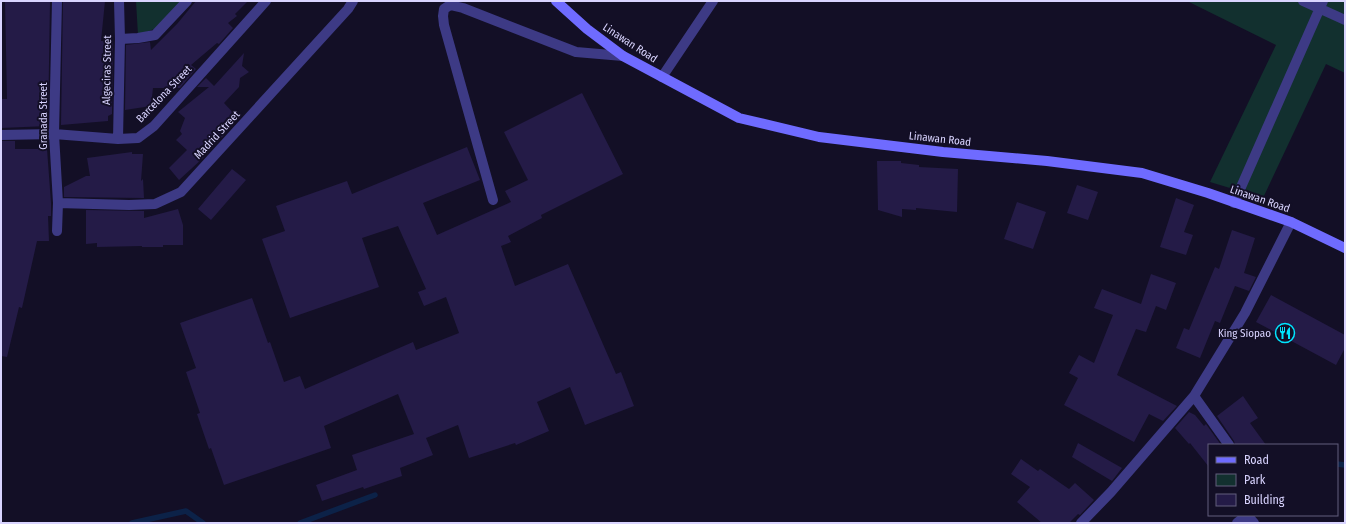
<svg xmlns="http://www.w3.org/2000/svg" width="1346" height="524" font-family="'Fira Sans Condensed',sans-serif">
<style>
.green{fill:#12302f}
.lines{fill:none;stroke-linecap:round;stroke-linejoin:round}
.stream{stroke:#0c2248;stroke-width:5.5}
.building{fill:#241b47}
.lane{stroke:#3d3a85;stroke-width:10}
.street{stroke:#3d3a85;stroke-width:10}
.secondary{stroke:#6f6bff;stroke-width:10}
.labels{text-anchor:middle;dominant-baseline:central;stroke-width:4;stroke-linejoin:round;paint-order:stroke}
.street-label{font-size:11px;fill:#d9d4ff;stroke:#130f26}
.poi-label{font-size:11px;fill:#d9d4ff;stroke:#130f26;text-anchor:end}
</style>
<rect width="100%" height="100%" fill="#130f26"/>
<!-- green -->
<path class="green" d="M 136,1 L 182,1 L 157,28 L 138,35 Z
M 1187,1 L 1345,1 L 1345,73 L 1326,64 L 1263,198 L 1210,182 L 1276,45 Z"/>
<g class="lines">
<!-- stream -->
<path class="stream" d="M 1337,464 L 1345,465
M 132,523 L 186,511 L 203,523
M 300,523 L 375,495"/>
</g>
<!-- building -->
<path class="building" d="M 5,1 L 50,1 L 48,126 L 1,128 L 1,99 L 7,99 Z
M 63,1 L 105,1 L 101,41 L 113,41 L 112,114 L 108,116 L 108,121 L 61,125 Z
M 196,1 L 248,1 L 235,14 L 237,16 L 228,23 L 233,28 L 219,44 L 217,43 L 191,65 L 196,69 L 180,88 L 153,88 L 151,106 L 125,110 L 126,45 L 150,42 L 151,50 L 177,24 Z
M 244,53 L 242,66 L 249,72 L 240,78 L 239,87 L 224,103 L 238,118 L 222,133 L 224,135 L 203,158 L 179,180 L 169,168 L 187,150 L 176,140 L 182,134 L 180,131 L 185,118 L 178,112 L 209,87 L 197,87 L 206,78 L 214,86 Z
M 582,93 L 623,174 L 541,215 L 542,218 L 508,236 L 511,242 L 501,246 L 515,286 L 568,264 L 616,374 L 621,372 L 634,406 L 585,425 L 570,387 L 537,402 L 549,431 L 516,445 L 515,443 L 469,458 L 458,425 L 426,438 L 433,455 L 400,468 L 402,476 L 364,489 L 363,487 L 322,501 L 316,485 L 357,470 L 352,455 L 414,434 L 398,394 L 324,426 L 331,448 L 224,485 L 211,448 L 209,449 L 197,414 L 200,413 L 186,372 L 196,368 L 180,323 L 252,298 L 268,343 L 270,342 L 284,382 L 300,376 L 305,389 L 413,342 L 416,350 L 459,333 L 446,297 L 424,306 L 418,292 L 426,289 L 398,226 L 362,238 L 379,287 L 290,318 L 262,239 L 285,231 L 276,206 L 347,181 L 352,194 L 467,147 L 480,180 L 423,203 L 437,235 L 511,202 L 505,191 L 528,180 L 504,132 Z
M 1,141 L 15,141 L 15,149 L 47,149 L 51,203 L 51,216 L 48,216 L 49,241 L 37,241 L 22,308 L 19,307 L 7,357 L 1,356 Z
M 132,152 L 132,154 L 143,154 L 141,181 L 143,179 L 144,198 L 64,197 L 64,187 L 86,176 L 90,176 L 87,158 Z
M 877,161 L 901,161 L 901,163 L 919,165 L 919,167 L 958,169 L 957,212 L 916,208 L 916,210 L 902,209 L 902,217 L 878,210 Z
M 232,169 L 246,180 L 211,220 L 198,209 Z
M 1077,185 L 1098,192 L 1088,220 L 1067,213 Z
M 1176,198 L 1194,205 L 1184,232 L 1193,235 L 1186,255 L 1160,247 Z
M 1017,202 L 1046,212 L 1033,249 L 1004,239 Z
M 178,209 L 183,225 L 183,245 L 163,245 L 163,247 L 142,247 L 142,246 L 97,247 L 97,243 L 86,244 L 86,210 L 144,211 L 144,218 Z
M 1232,230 L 1255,238 L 1244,273 L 1256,277 L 1249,291 L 1235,286 L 1220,323 L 1215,321 L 1200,358 L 1176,348 L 1184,328 L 1189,330 L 1215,267 L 1219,269 Z
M 1151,274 L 1176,283 L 1166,310 L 1156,306 L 1146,332 L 1136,329 L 1117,375 L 1177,406 L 1163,421 L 1149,414 L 1134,442 L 1064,405 L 1078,378 L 1069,373 L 1079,355 L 1094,363 L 1113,315 L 1094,308 L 1102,289 L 1141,304 Z
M 1271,295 L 1345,335 L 1345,348 L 1336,365 L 1256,322 Z
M 1243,396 L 1258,418 L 1250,423 L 1266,445 L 1235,445 L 1234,441 L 1217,416 Z
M 1189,412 L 1195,415 L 1204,426 L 1206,424 L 1221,445 L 1209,445 L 1209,467 L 1190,443 L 1189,444 L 1175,428 Z
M 1078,443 L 1122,468 L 1112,481 L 1072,457 Z
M 1021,459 L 1038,471 L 1040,469 L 1069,489 L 1075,483 L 1094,500 L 1080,515 L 1078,514 L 1069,523 L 1042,523 L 1017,502 L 1030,487 L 1011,474 Z"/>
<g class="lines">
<!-- lane -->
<path class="lane" d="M 1303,1 L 1345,20
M 493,200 L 444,25 L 443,16 L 444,9 L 450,5 L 463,8 L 576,52 L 623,56
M 1234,203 L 1323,1"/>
<!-- street -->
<path class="street" d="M 120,39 L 138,38 L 155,35 L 187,1
M 662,77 L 713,1
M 1,135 L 54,134 L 118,139 L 138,138 L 154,126 L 266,1
M 118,139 L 120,39 L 119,1
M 58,203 L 129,205 L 155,204 L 181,192 L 348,9 L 353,1
M 57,231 L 58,203 L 54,134 L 57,1
M 1194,396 L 1229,445
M 1081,523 L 1111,492 L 1194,396 L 1245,313 L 1291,222
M 1237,523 L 1247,515 L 1254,523"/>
<!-- secondary -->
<path class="secondary" d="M 556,1 L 587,29 L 623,56 L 739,118 L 819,137 L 943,152 L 1047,161 L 1142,173 L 1208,193 L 1291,222 L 1345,248"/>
</g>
<!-- icons -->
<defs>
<g id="restaurant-ring" transform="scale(1)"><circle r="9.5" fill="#130f26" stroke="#00e5ff" stroke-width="1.5"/><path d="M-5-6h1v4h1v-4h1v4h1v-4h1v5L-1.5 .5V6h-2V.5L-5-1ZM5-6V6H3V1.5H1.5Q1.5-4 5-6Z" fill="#00e5ff"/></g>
</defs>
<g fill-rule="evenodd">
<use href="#restaurant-ring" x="1285" y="333"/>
</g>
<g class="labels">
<!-- street labels -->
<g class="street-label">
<text transform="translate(630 43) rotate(33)">Linawan Road</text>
<text transform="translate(107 70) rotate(-89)">Algeciras Street</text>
<text transform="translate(164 94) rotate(-46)">Barcelona Street</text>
<text transform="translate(43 116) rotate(-90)">Granada Street</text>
<text transform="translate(217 135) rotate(-47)">Madrid Street</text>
<text transform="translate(940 139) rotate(6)">Linawan Road</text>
<text transform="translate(1260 199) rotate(19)">Linawan Road</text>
</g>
<!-- poi labels -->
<g class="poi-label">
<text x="1271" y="333">King Siopao</text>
</g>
</g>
<!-- border -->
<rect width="1346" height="524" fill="none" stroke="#d9d4ff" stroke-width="4"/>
<!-- legend -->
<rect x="1208" y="444" width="130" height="72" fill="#130f26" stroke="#625e7d"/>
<rect x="1216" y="457" width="20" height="6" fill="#6f6bff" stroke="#625e7d"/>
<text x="1244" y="464" font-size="12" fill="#d9d4ff">Road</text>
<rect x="1216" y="474" width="20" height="12" fill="#12302f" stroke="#625e7d"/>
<text x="1244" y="484" font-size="12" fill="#d9d4ff">Park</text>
<rect x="1216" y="494" width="20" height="12" fill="#241b47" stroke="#625e7d"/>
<text x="1244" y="504" font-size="12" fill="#d9d4ff">Building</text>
</svg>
